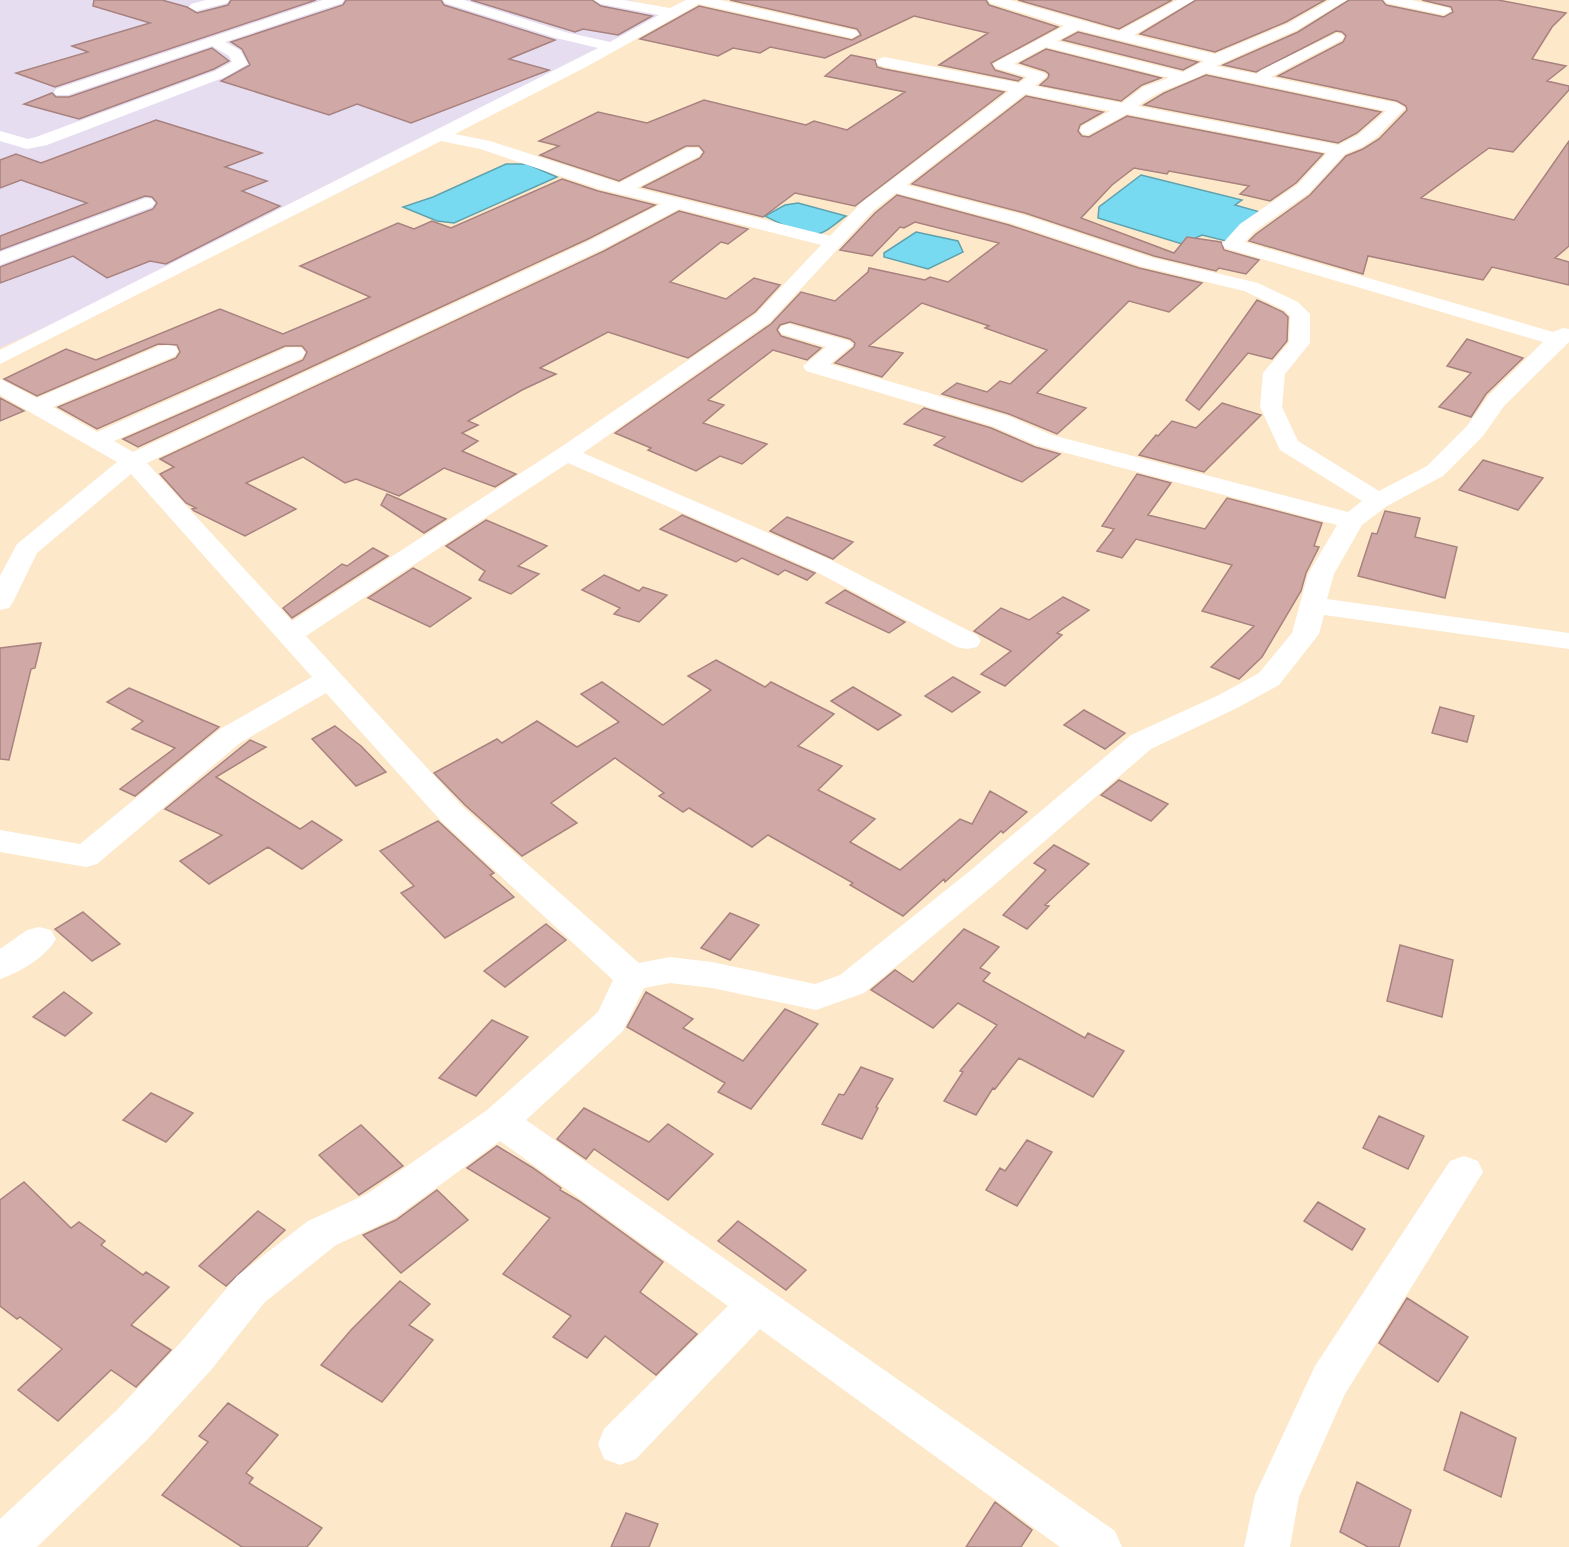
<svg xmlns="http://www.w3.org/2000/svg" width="1569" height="1547" font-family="Montserrat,sans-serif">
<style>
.industrial{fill:#e7ddf1}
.water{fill:#78daf1;stroke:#5fa2ae;stroke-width:1.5}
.building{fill:#d0a9a6;stroke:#a8827f;stroke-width:1.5}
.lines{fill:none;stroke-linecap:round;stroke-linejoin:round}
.minor{fill:#fff;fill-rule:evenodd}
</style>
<rect width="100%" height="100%" fill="#fde8c9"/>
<!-- industrial -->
<path class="industrial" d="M 0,0 L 629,0 L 683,13 L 351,187 L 0,348 Z"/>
<!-- water -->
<path class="water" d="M 506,164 L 527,164 L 557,177 L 454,223 L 437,221 L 403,207 L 433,197 Z
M 1141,175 L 1242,200 L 1235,205 L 1260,212 L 1226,241 L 1202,235 L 1182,244 L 1098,218 L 1099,207 Z
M 798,203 L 846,216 C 838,221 830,230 821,233 C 807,238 777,222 765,216 L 785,205 Z
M 916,232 L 958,241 L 963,252 L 928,269 L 884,257 L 884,253 Z"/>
<!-- building -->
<path class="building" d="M 94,0 L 162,0 L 187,7 L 197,13 L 228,5 L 231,0 L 316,0 L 55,87 L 16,73 L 88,52 L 72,46 L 150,23 L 93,6 Z
M 346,0 L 441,0 L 444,5 L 555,40 L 509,59 L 549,70 L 411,123 L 357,104 L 329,115 L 221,81 L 250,65 L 242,49 L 231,42 L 343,5 Z
M 471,0 L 592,0 L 601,6 L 652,16 L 618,35 L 583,29 L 575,32 Z
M 730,0 L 986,0 L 989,5 L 1058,27 L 991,63 L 995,70 L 1022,78 L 1018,81 L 939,65 L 988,33 L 914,16 L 825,58 L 770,47 L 760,53 L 733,48 L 718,56 L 640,39 L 699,6 L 852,40 L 861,35 L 857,29 Z
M 1018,0 L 1172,0 L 1119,29 Z
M 1196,0 L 1325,0 L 1286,22 L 1215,52 L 1140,34 Z
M 1349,0 L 1382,0 L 1386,5 L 1444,17 L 1453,12 L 1451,7 L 1422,0 L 1498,0 L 1566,13 L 1552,27 L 1532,59 L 1566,66 L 1547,81 L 1569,86 L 1569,90 L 1513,152 L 1489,148 L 1421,198 L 1514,220 L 1569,141 L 1569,246 L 1555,258 L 1569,262 L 1569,285 L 1492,267 L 1483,280 L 1368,256 L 1363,274 L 1249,241 L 1256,234 L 1310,195 L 1346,156 L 1363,149 L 1379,139 L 1407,110 L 1406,106 L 1397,101 L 1278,76 L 1343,42 L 1346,36 L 1342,32 L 1336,31 L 1256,72 L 1223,65 L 1298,32 Z
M 1078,32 L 1198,62 L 1183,70 L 1063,40 Z
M 212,48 L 229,61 L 214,69 L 79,119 L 24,104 L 52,93 L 56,97 L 69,97 Z
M 1046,49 L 1161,78 L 1142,85 L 1121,101 L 1040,85 L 1048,78 L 1049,74 L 1045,71 L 1020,63 Z
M 851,55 L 875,60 L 877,67 L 884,69 L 1004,92 L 855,206 L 795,193 L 763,217 L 643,187 L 700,158 L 704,152 L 699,146 L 686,146 L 619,181 L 540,155 L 559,146 L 539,141 L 598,112 L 647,123 L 704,100 L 806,125 L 814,121 L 847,130 L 905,92 L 825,76 Z
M 1206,75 L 1381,112 L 1357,133 L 1338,143 L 1144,105 L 1164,93 Z
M 1026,96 L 1103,112 L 1080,125 L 1078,131 L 1082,136 L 1089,137 L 1127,116 L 1323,154 L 1296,183 L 1270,201 L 1240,194 L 1249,186 L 1169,171 L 1167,174 L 1134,168 L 1112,185 L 1081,218 L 1174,253 L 1187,237 L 1221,242 L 1224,250 L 1259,260 L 1246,274 L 1219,268 L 1216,271 L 1154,256 L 1025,213 L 912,184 Z
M 156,120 L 262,153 L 225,167 L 267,181 L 242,191 L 280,206 L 166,264 L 150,261 L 107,278 L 73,256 L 0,283 L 0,267 L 153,209 L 157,203 L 152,197 L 145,196 L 0,250 L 0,236 L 87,203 L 21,180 L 0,188 L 0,160 L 16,154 L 41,163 Z
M 562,179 L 598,191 L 655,205 L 588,239 L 138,447 L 123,439 L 303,360 L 307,352 L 302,346 L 285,346 L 97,429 L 58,407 L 176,358 L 180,352 L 177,345 L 158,344 L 37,396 L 4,379 L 66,349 L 96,360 L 220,309 L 283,334 L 370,297 L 300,266 L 398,223 L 414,229 L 432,221 L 451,228 Z
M 897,195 L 1009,225 L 1139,268 L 1202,283 L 1169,312 L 1129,301 L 1037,393 L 1086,408 L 1057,434 L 1009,414 L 942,394 L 957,383 L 987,392 L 1000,381 L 1010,384 L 1047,350 L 985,328 L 989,326 L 922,303 L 869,346 L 903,353 L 882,377 L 835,363 L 854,347 L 855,343 L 850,339 L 790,322 L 780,325 L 777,330 L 781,336 L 821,348 L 807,360 L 773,350 L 708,400 L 724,405 L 703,423 L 767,444 L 742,464 L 720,456 L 696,471 L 648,450 L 651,448 L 615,433 L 771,324 L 801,292 L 835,301 L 868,272 L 869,268 L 925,280 L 930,277 L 948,282 L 999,243 L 915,222 L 904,228 L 900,227 L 872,256 L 840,250 L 875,213 Z
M 679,211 L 748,229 L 728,244 L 721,242 L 670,282 L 726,299 L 754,278 L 780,285 L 755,312 L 688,358 L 608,332 L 540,368 L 556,374 L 522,390 L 468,421 L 478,425 L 462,433 L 478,441 L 462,451 L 516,474 L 495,487 L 444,468 L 399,496 L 356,479 L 345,483 L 303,457 L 246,483 L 296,509 L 245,536 L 194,511 L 192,509 L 196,508 L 186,503 L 160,474 L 174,467 L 160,459 L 604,251 Z
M 1257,300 L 1283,312 L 1288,317 L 1287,341 L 1272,359 L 1248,353 L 1199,410 L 1186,400 Z
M 1467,339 L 1523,358 L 1486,394 L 1471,417 L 1439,407 L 1471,373 L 1447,366 Z
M 0,398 L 24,411 L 0,421 Z
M 1222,403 L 1261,415 L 1204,472 L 1139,455 L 1156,435 L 1158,436 L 1172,421 L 1196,428 Z
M 924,408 L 991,428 L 1035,447 L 1060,454 L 1022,482 L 934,445 L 945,437 L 904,424 Z
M 1483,460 L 1543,478 L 1518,510 L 1459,490 Z
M 1137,474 L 1171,483 L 1148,515 L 1205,529 L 1227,498 L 1322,523 L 1314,546 L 1319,547 L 1306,573 L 1301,591 L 1262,657 L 1239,679 L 1211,667 L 1254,626 L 1202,611 L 1232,565 L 1136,539 L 1122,558 L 1097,551 L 1114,529 L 1102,526 Z
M 387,494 L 446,519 L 424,533 L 381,505 Z
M 1385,511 L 1420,518 L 1415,537 L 1457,547 L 1445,598 L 1358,576 L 1372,533 L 1377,534 Z
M 682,515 L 810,571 L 815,573 L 807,580 L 785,570 L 778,575 L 742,558 L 736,562 L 660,529 Z
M 787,517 L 853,542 L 833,559 L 770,531 Z
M 486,520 L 547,546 L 518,566 L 539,574 L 511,594 L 479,580 L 485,571 L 446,546 Z
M 373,548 L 388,556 L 292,618 L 283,608 L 342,564 L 347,566 Z
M 413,568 L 471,598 L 430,627 L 368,598 Z
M 604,575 L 639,591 L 643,587 L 667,595 L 639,622 L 614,614 L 620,608 L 582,590 Z
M 845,590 L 905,622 L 889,633 L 826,603 Z
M 1063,597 L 1089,610 L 1057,633 L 1062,635 L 1005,686 L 981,674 L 1011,651 L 974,631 L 1001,608 L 1029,620 Z
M 41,643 L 35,668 L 31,669 L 9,760 L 0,759 L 0,648 Z
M 716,660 L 765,687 L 771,682 L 834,714 L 798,746 L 842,766 L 818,790 L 875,819 L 850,842 L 900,870 L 960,819 L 972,824 L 990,791 L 1027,812 L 1003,833 L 1001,831 L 945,882 L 944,879 L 903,916 L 850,885 L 853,883 L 768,835 L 752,847 L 689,808 L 683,812 L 659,796 L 664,793 L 615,758 L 551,803 L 577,823 L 522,856 L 465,805 L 434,773 L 497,739 L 502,743 L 537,721 L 577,747 L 619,722 L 581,694 L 602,682 L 663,725 L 711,690 L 688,676 Z
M 953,677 L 980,692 L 952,712 L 925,696 Z
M 853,687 L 872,698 L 901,715 L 878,730 L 831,701 Z
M 129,688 L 219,727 L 135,796 L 120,789 L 175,748 L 132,729 L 143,721 L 107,702 Z
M 1440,707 L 1474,716 L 1467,742 L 1432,733 Z
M 1084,710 L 1125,733 L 1105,749 L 1064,725 Z
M 335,726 L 361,746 L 386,772 L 356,786 L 312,739 Z
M 250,740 L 266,747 L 216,777 L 300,829 L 312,821 L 342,840 L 302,869 L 268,847 L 209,884 L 180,861 L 222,835 L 165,809 Z
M 1119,780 L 1168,804 L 1151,821 L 1101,795 Z
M 438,821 L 494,873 L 490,875 L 514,897 L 445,938 L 401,893 L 414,886 L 380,851 Z
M 1054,845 L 1089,864 L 1045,905 L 1049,906 L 1027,929 L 1003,915 L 1046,870 L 1034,863 Z
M 83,912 L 120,944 L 92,961 L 55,929 Z
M 730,913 L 759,925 L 730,960 L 701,948 Z
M 546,924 L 566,940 L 505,987 L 484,971 Z
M 964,929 L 999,947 L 980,968 L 990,973 L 983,981 L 1085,1038 L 1088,1033 L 1124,1051 L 1093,1097 L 1019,1058 L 995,1089 L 993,1088 L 976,1115 L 944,1101 L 963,1072 L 960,1071 L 997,1025 L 958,1003 L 933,1028 L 871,990 L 895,970 L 913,982 Z
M 1400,945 L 1453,960 L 1442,1017 L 1387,1001 Z
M 64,992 L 92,1013 L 65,1036 L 33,1017 Z
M 646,992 L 693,1019 L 683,1028 L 743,1061 L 785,1009 L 818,1024 L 751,1109 L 718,1092 L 725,1083 L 627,1027 Z
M 492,1020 L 528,1037 L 476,1096 L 439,1078 Z
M 861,1067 L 893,1079 L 876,1107 L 878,1108 L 862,1139 L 822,1124 L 839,1094 L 844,1095 Z
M 151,1093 L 193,1113 L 166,1142 L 123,1120 Z
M 584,1108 L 649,1142 L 668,1124 L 713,1154 L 668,1200 L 594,1149 L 586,1159 L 557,1139 Z
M 1379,1116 L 1424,1136 L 1408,1169 L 1363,1148 Z
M 361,1125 L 403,1166 L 359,1195 L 319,1155 Z
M 1027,1140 L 1052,1152 L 1017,1206 L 986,1190 L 1000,1168 L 1005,1171 Z
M 497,1146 L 533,1168 L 561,1188 L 560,1190 L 579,1201 L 663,1262 L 640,1292 L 697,1334 L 656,1375 L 605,1336 L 587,1358 L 553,1337 L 571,1316 L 503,1274 L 550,1218 L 467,1168 Z
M 24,1182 L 71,1228 L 79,1222 L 105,1241 L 101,1245 L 143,1275 L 146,1272 L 169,1287 L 131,1325 L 171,1350 L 136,1387 L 111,1370 L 58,1421 L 18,1390 L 62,1349 L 20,1317 L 17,1319 L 0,1306 L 0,1200 Z
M 437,1190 L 468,1220 L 401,1273 L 363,1235 L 396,1220 Z
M 1318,1202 L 1365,1229 L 1352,1250 L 1304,1221 Z
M 258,1211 L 285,1230 L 226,1286 L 199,1266 Z
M 738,1221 L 806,1270 L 786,1290 L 718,1241 Z
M 400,1281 L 430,1304 L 409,1325 L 433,1340 L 382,1402 L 321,1365 L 351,1330 Z
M 1407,1298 L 1468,1337 L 1438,1382 L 1379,1343 Z
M 228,1403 L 278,1435 L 246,1473 L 253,1478 L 249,1483 L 322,1528 L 307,1547 L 242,1547 L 162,1495 L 208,1442 L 199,1436 Z
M 1461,1412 L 1516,1438 L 1501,1497 L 1444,1470 Z
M 1357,1482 L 1411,1510 L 1399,1547 L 1368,1547 L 1340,1532 Z
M 995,1502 L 1032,1530 L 1021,1547 L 966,1547 Z
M 626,1513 L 658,1524 L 649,1547 L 611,1547 Z"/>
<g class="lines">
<!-- minor -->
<path class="minor" d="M 206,0 L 229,0 L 227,3 L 196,11 L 189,7 L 191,4 Z
M 323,0 L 344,0 L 342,3 L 225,42 L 240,50 L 248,64 L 225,77 L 47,145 L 27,149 L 0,141 L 0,131 L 28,139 L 36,137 L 215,71 L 232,62 L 229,56 L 212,46 L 68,95 L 56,95 L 54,92 L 56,89 Z
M 443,0 L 464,0 L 565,32 L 610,42 L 659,15 L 601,4 L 594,0 L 624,0 L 670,8 L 686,0 L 720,0 L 857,31 L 859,34 L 852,38 L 699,4 L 586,67 L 455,134 L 490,141 L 619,183 L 687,148 L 699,148 L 702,152 L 699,156 L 637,188 L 830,236 L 861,203 L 1009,91 L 884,67 L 879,65 L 876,62 L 879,59 L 884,57 L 1019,83 L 1027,77 L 996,68 L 993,65 L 996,62 L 1064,26 L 990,3 L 988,0 L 1010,0 L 1119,31 L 1177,0 L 1194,0 L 1134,35 L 1215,54 L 1287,24 L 1330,0 L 1347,0 L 1297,30 L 1216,66 L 1257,74 L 1261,70 L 1337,33 L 1342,34 L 1344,37 L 1342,40 L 1271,77 L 1397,103 L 1405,108 L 1377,137 L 1362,147 L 1345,154 L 1309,193 L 1254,232 L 1245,242 L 1553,332 L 1563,328 L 1569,329 L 1569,342 L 1504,406 L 1483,436 L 1443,476 L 1387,506 L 1362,525 L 1334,574 L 1327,599 L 1569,633 L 1569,649 L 1324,615 L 1319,634 L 1279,685 L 1239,707 L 1151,749 L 993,886 L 864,993 L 816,1010 L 712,988 L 670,983 L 644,988 L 623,1031 L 526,1120 L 1115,1531 L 1122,1547 L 1060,1547 L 760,1329 L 636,1459 L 620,1465 L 604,1459 L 598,1444 L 604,1429 L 728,1306 L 500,1141 L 395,1218 L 336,1245 L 265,1302 L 211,1370 L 147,1440 L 37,1547 L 0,1547 L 0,1519 L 117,1410 L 181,1342 L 237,1276 L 308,1221 L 367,1194 L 487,1110 L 598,1012 L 613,980 L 441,821 L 326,693 L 240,743 L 97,864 L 86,867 L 0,852 L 0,830 L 80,844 L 220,729 L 312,677 L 131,474 L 37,553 L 13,602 L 9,608 L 0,610 L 0,576 L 17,544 L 117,462 L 0,395 L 0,379 L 37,398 L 159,346 L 167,345 L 175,346 L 178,351 L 175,356 L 53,407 L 97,432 L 286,348 L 294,347 L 302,348 L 305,353 L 302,358 L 114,441 L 133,452 L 589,241 L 661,204 L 599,189 L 480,149 L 441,141 L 0,364 L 0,350 L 598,48 L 556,38 L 445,3 ZM 1078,30 L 1204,61 L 1183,72 L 1057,41 ZM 1046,47 L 1169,78 L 1143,87 L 1122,103 L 1035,86 L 1047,76 L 1044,73 L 1014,64 ZM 1206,73 L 1386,111 L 1358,135 L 1338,145 L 1138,106 C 1162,88 1180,86 1206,73 ZM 1025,94 L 1110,111 L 1082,126 L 1080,130 L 1082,134 L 1088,135 L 1127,114 L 1327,153 L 1297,185 L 1240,224 L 1222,244 L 1225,248 L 1543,342 L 1488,396 L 1467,426 L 1427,466 L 1379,491 L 1298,441 L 1282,407 L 1285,374 L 1310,343 L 1310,314 L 1298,302 L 1258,283 L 1153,258 L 1024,215 L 907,185 ZM 896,193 L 1010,223 L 1140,266 L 1244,291 L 1284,310 L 1290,316 L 1289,342 L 1263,373 L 1260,407 L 1280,450 L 1362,501 L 1348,512 L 1052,435 L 1008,416 L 830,364 L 853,345 L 849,341 L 789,324 L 782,326 L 779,330 L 782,334 L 826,347 L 803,366 L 806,371 L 992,426 L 1036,445 L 1337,525 L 1308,574 L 1292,633 L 1259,673 L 1219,695 L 1131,735 L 971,870 L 840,975 L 815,984 L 712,962 L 670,957 L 639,963 L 463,807 L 306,636 L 568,463 L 811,569 L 957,647 L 967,649 L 977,647 L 981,641 L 977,635 L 829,559 L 583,453 L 770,322 L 873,211 ZM 679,209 L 821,245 L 756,314 L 558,449 L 292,621 L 147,463 L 603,249 Z
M 1384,0 L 1411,0 L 1449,8 L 1451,11 L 1444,15 L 1386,3 Z
M 146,198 L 152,199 L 155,203 L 152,207 L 0,265 L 0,252 Z
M 39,927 L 51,930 L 56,939 C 46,957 19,973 0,979 L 0,949 L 27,930 Z
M 1464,1156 L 1478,1161 L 1483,1172 L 1345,1394 L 1299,1497 L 1290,1547 L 1244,1547 L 1255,1495 L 1315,1366 L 1450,1161 Z"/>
</g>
</svg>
